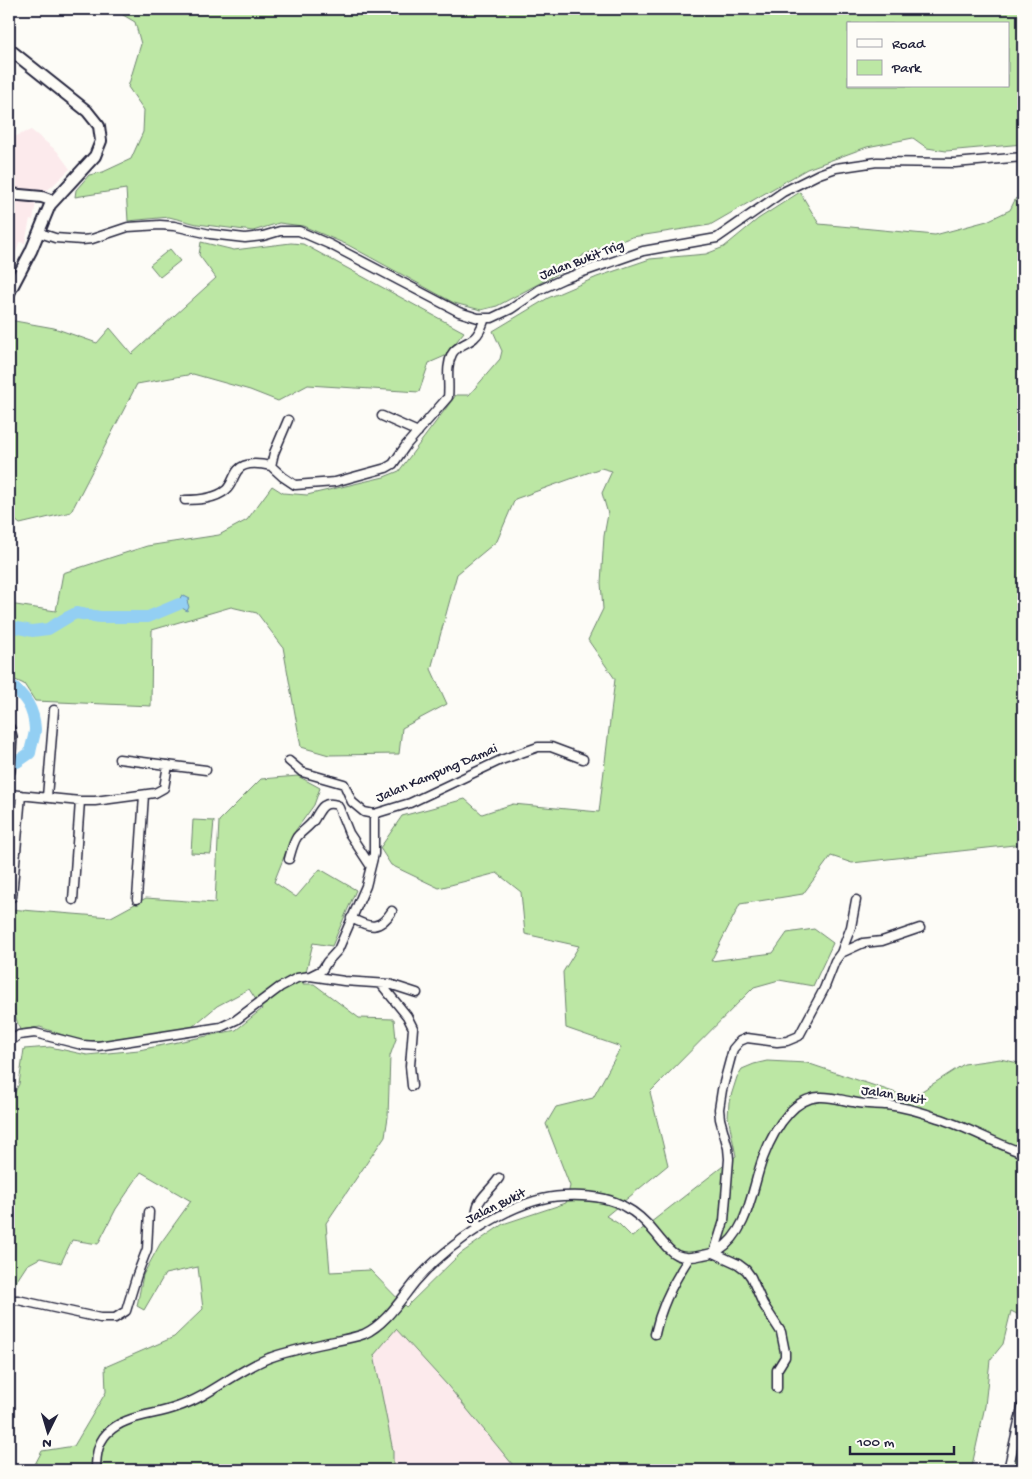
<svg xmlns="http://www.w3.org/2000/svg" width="1032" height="1479" font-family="'Gochi Hand',sans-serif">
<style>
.built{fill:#fceaec}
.green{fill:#bce7a4;stroke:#6f8470;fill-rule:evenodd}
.water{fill:#93cff3;stroke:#668aa9}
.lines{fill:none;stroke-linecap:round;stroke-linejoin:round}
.river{stroke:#93cff3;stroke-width:12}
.street-casing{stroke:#22223b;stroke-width:11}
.secondary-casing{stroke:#22223b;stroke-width:14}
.street{stroke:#fdfcf7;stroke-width:8}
.secondary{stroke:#fdfcf7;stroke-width:10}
.labels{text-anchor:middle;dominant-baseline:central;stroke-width:4.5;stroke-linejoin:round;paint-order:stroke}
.street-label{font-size:14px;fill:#22223b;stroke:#fdfcf7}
</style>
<rect width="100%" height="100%" fill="#fdfcf7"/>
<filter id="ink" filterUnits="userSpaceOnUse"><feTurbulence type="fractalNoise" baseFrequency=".02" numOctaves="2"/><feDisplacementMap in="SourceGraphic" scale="10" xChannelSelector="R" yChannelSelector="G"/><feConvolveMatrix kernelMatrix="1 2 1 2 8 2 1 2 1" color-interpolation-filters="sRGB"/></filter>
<g filter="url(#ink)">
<!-- built -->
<path class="built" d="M 31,130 L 57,151 L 70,169 L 50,188 L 42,193 L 9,191 L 9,139 Z
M 23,199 L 36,202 L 33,220 L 30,219 L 25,243 L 19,242 L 17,250 L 9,263 L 9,201 L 23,202 Z
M 396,1329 L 448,1386 L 517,1470 L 393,1470 L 393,1451 L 374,1355 Z"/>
<!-- green -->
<path class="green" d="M 113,9 L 1023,9 L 1023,144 L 946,151 L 927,148 L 913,138 L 867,147 L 807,169 L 710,225 L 632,237 L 583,255 L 577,263 L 557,274 L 497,306 L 481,310 L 454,303 L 348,245 L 303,226 L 279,223 L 253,231 L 197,224 L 169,217 L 128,221 L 126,189 L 75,197 L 76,190 L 89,175 L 103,172 L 131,159 L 143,132 L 144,110 L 128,87 L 141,44 L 135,22 ZM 848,24 L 1008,24 L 1008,86 L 848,86 Z
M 800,192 L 819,224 L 935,235 L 987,221 L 1010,210 L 1016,198 L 1023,195 L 1023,844 L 852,863 L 831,856 L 803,894 L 740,904 L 711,961 L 773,953 L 787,933 L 814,929 L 833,943 L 813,986 L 779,980 L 754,987 L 650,1092 L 668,1165 L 606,1216 L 619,1224 L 632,1237 L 736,1156 L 728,1117 L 729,1102 L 737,1077 L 742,1069 L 754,1064 L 767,1061 L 807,1063 L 911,1098 L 964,1064 L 1000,1059 L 1023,1064 L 1023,1317 L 1011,1311 L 1003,1344 L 990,1360 L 985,1406 L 971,1470 L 517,1470 L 448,1386 L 396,1329 L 374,1355 L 393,1451 L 393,1470 L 34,1470 L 33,1468 L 42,1451 L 74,1446 L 106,1392 L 105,1367 L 174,1337 L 203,1309 L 198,1267 L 165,1274 L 144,1310 L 137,1306 L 143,1275 L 160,1244 L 191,1201 L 141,1172 L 116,1209 L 98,1244 L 72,1240 L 61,1263 L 40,1258 L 27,1265 L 10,1291 L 9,1103 L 19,1084 L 24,1049 L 50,1047 L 87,1055 L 139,1050 L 236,1030 L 262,1009 L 249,989 L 217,1006 L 192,1027 L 101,1041 L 77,1040 L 40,1027 L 20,1030 C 5,992 9,950 9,909 L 111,917 L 146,898 L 215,903 L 219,821 L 261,779 L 298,776 L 320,788 L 314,805 L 293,834 L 274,882 L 296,897 L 320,869 L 356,890 L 332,946 L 313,943 L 303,984 L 314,984 L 359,1018 L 394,1019 L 396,1039 L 390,1056 L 388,1117 L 385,1136 L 326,1223 L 330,1272 L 370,1270 L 406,1307 L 460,1254 L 503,1224 L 566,1203 L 570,1186 L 546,1124 L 556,1107 L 593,1098 L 621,1047 L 566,1028 L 563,972 L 579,946 L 525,934 L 521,892 L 497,873 L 439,888 L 391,865 L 380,848 L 402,816 L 465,799 L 482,814 L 513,804 L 599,812 L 615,679 L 588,640 L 603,609 L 601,583 L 604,536 L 608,514 L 602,493 L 612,471 L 601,468 L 515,499 L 497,541 L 457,574 L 431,669 L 447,704 L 402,728 L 399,754 L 329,755 L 301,747 L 283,647 L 257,613 L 231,607 L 152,630 L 151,706 L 35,701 L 24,684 L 9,677 L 9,604 L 56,611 L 63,573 L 147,546 L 219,535 L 247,520 L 272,486 L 283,493 L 307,495 L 384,477 L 399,471 L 456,395 L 469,395 L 500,359 L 502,351 L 493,331 L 548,298 L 597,277 L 650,259 L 706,254 L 724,247 L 758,219 Z
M 201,242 L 234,250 L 291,243 L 303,244 L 464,332 L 445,356 L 429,363 L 419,392 L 308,385 L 278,401 L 250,390 L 193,374 L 137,384 L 71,512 L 20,524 L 10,516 L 9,505 L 9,320 L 54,328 L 97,343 L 110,328 L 132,354 L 216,278 L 199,255 Z
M 170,249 L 180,261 L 160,277 L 150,265 Z
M 193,820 L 214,821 L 211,854 L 191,853 Z
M 1023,1429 L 1023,1470 L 1013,1470 L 1013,1469 Z"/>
<!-- water -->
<path class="water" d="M 182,595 L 190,599 L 187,601 L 189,607 L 187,611 L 179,606 L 179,600 Z"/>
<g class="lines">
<!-- river -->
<path class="river" d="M 9,626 L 32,631 L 48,629 L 68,617 L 76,613 L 100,617 L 148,617 L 179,604
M 9,685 C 25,694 34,710 35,729 C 35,736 31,745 30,753 L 17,762"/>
<!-- street casing -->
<g class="street-casing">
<path id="street" d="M 40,233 L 55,238 L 82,240 L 92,239 L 128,227 L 160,225 L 174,226 L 210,234 L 245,238 L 263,236 L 280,231 L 299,231 L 331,245 L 459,312 L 478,318 L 492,318 L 511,309 L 539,290 L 563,279 L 643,251 L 717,238 L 783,192 L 819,174 L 836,168 L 877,162 L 955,163 L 1023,157
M 382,416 L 418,432
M 288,420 L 274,453 L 271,466 L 283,477 L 295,485 L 335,482 L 386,468 L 393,464 L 407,444 L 448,397 C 450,383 445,368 452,354 C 456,346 467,344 474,338 C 480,333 482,326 485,318
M 185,500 C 199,500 215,499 226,490 C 232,485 233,476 238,470 C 245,461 262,464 271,466
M 119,759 L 206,770
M 289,761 L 302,772 L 344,784 L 352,802 L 364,812 L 374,814 L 410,803 L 501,760 L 538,747 L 551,747 L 583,759
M 9,794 L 80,801 L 95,801 L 155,793 L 164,788 L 168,765
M 47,797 L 54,710
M 289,859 C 291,852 293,843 297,837 C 302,831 309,827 314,820 C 320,810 323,800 337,805 L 339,808 L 349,833 L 370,865
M 12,897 L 21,795
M 137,899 L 144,795
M 73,900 L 80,801
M 351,918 C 370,928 379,931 392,911
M 841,953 L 851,927 L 856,900
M 310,976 L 322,970 L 327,962 L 338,950 L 366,886 L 374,854 L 374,814
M 381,984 L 407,1016 L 413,1028 L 410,1066 L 412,1086
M 9,1042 L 19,1035 L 35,1033 L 82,1045 L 98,1046 L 221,1027 L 236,1020 L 280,987 L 297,978 L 310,976 L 344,981 L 389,984 L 417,993
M 477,1228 C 473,1198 484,1199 499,1178
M 9,1300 L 18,1300 L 100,1318 L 115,1318 L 126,1311 L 137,1275 L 147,1249 L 149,1212
M 655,1334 C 661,1306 673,1282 689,1258
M 777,1388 L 777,1370 L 785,1357 L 785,1352 L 781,1332 L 763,1304 L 751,1277 L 746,1270 L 738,1264 L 714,1253 L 724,1221 L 729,1159 L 728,1148 L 720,1119 L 719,1109 L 722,1090 L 733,1049 L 740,1041 L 747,1038 L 777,1042 L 787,1041 L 799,1036 L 824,989 L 835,961 L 841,953 L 863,943 L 882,941 L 920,928
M 96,1470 C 96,1454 98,1439 112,1429 C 129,1415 156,1415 177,1407 C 210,1396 236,1371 269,1358 C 288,1351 309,1347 330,1342 C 341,1340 353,1338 364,1334 C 386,1324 401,1299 416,1281 C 448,1244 513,1198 563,1196 C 583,1195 608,1196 625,1207 C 637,1213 647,1223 655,1233 C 671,1252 675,1262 703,1255 C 709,1254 714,1253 719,1250 C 749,1232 752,1187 763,1158 C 769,1142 777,1126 789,1113 C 797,1104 806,1098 819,1097 C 831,1096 841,1100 853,1102 C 864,1105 876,1104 887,1105 C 904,1107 922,1112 938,1118 C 967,1127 994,1143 1023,1153
M 1008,1470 L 1023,1404"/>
</g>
<!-- secondary casing -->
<g class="secondary-casing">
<path id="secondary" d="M 9,49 L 87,111 L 99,126 L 101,141 L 95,156 L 50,205 L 31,251 L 9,293
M 9,194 L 42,197 L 53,201
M 9,729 L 11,737 L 9,771"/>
</g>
<!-- street -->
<use href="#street" class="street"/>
<!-- secondary -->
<use href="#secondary" class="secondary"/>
</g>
</g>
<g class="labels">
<!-- street labels -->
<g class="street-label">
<text transform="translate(582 261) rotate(-21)">Jalan Bukit Trig</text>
<text transform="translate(437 774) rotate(-23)">Jalan Kampung Damai</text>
<text transform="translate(893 1096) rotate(9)">Jalan Bukit</text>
<text transform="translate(496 1207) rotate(-26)">Jalan Bukit</text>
</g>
</g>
<!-- margin -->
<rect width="1032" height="1479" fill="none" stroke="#fdfcf7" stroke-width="30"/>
<rect x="15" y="15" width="1002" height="1449" fill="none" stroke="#22223b" stroke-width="2" filter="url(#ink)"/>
<!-- legend -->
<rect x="847" y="22" width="162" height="65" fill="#fdfcf7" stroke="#a5a5ac"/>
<rect x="857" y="39" width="25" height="8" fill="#fdfcf7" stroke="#a5a5ac"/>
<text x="892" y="48" font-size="15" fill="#22223b">Road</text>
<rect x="857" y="60" width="25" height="15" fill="#bce7a4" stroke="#a5a5ac"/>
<text x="892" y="72" font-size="15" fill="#22223b">Park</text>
<!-- north arrow -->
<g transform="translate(48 1432) rotate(185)" stroke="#fdfcf7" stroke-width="4" paint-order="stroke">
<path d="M0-4L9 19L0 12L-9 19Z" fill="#22223b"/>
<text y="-8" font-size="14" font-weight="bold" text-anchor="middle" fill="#22223b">N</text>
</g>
<!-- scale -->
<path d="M850 1446v8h104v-8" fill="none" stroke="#22223b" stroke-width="2.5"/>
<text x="857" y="1446" font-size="15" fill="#22223b" stroke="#fdfcf7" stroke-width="4" paint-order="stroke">100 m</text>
</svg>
